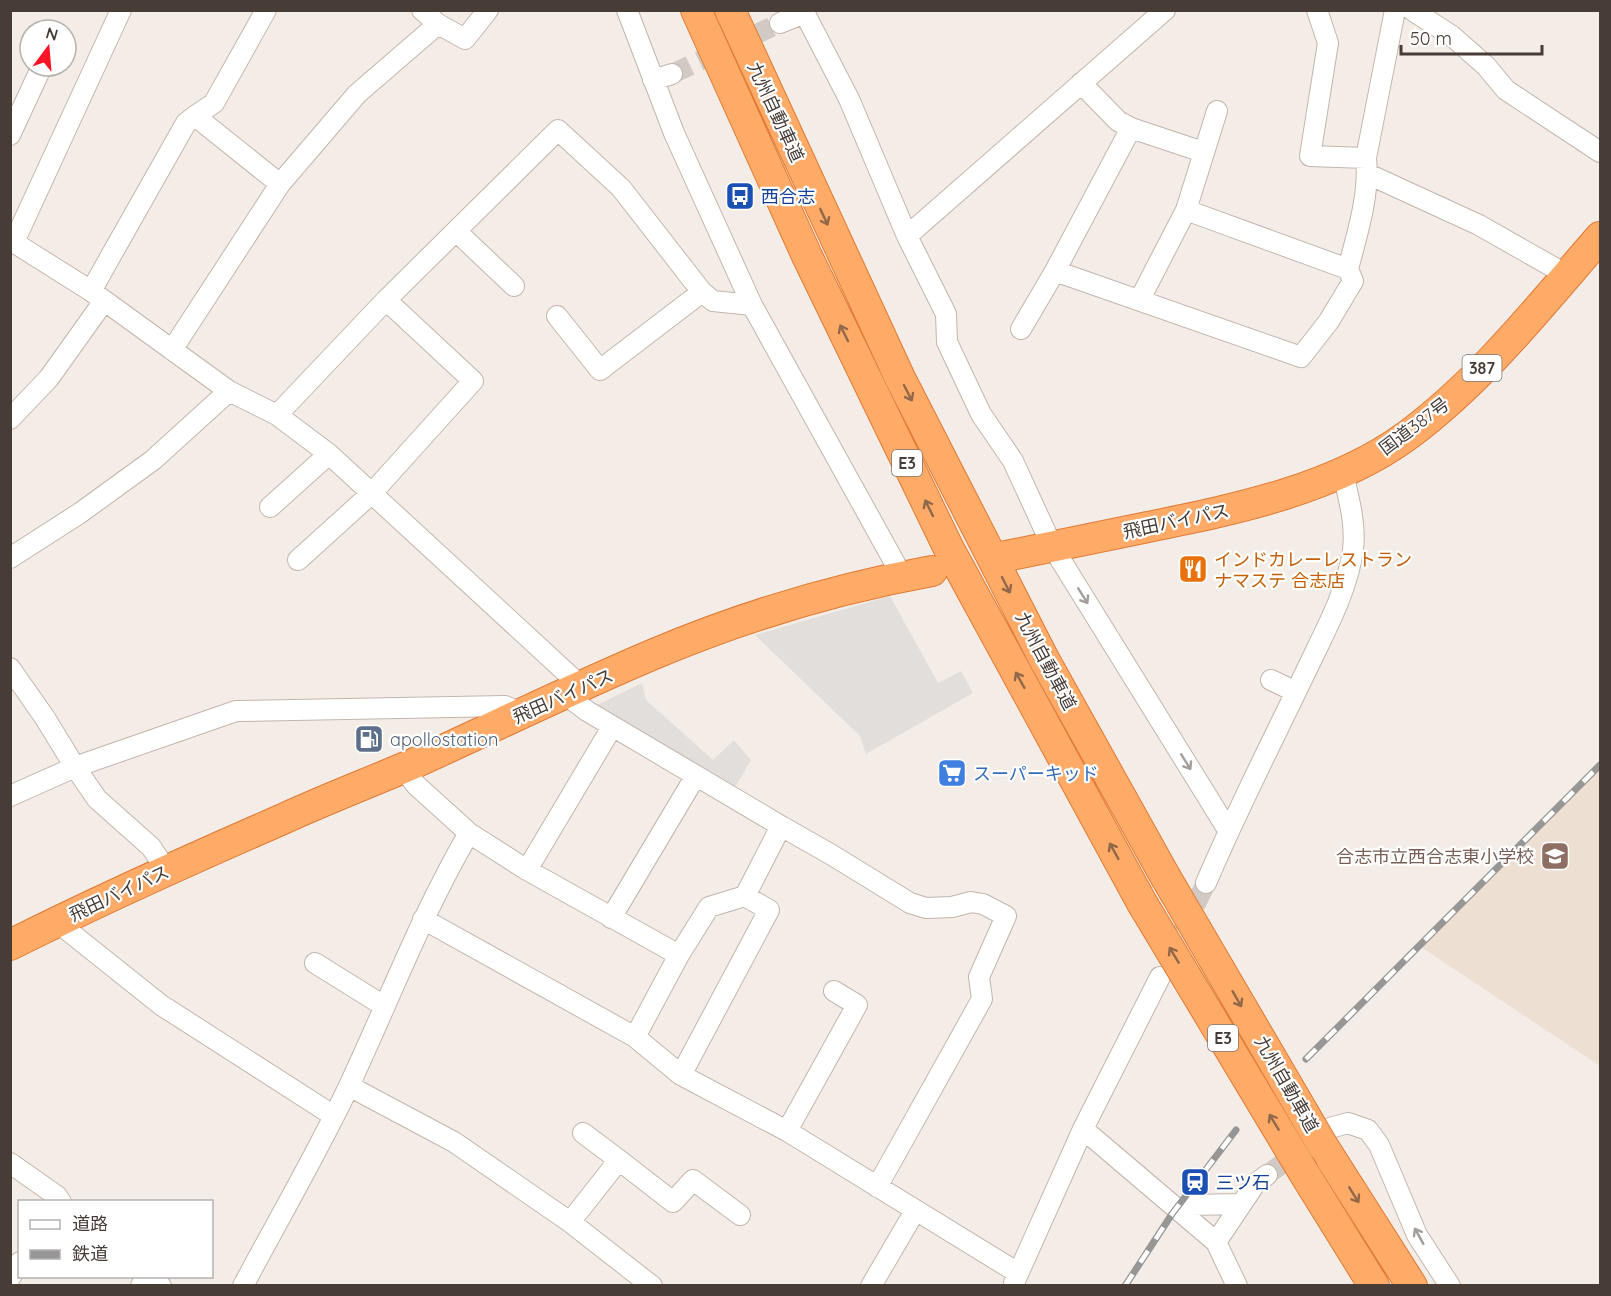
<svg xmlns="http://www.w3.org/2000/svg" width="1611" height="1296" font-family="Quicksand,'Noto Sans JP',sans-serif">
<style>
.education{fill:#eddfd1}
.parking{fill:#e2dedc}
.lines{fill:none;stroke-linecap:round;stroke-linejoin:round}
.minor-tunnel{stroke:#d1cac4;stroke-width:20;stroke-dasharray:20 10;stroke-linecap:butt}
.minor-casing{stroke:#c3b5ac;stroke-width:22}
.highway-casing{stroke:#e17a34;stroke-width:32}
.minor{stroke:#fff;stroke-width:20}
.highway{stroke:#ffaa67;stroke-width:30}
.rail-casing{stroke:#969696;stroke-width:7}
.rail{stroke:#fff;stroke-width:4.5;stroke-dasharray:14;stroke-linecap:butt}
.highway-bridge-casing{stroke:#e17a34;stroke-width:32;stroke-linecap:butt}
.highway-bridge{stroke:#ffaa67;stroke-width:30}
.oneway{stroke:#91684a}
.oneway2{stroke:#a39e9a}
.labels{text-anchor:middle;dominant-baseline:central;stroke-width:4.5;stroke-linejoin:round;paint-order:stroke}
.shield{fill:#fff;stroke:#7e7672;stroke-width:1.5}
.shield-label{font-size:16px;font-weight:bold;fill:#473c36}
.street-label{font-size:18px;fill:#473c36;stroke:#fff}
.transit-label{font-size:18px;fill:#164399;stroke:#fff;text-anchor:start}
.food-label{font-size:18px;fill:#c56008;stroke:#fff;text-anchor:start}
.service-label{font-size:18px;fill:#4e5e75;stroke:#fff;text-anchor:start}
.shop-label{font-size:18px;fill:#366cbe;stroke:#fff;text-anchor:start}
.education-label{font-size:18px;fill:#785e54;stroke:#fff;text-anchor:end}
</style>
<rect width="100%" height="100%" fill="#f4ede7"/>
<!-- education -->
<path class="education" d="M 1600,768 L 1600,1066 L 1418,945 Z"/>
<!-- parking -->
<path class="parking" d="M 890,596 L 938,683 L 961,671 L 973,693 L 866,754 L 860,736 L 755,635 Z
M 642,683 L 646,700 L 713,760 L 734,740 L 751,760 L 734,789 L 595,706 Z"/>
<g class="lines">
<!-- minor-tunnel -->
<path class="minor-tunnel" d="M 672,74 L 780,23
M 1169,959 L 1206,883
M 1267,1175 L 1302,1149"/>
<!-- minor casing -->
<g class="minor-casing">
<path id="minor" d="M 266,10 L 214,103 L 195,116 L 280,184
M 422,10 L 438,24 L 465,39 L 488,10
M 627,10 L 674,133 L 752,305 L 902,576
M 803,10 L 849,99 L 907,236 L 946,314 L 947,342 L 981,414 L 1013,461 L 1052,546 L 1228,830
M 1317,10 L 1328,43 L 1310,156 L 1366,158
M 1412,10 L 1452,36 L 1486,66 L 1506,90 L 1600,152
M 780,23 L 805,13
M 653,80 L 672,74
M 1081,83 L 1118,121 L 1131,128 L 1203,152
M 10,135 L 42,66
M 1368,174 L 1479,225 L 1567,275
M 1186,210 L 1217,111
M 456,231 L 514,286
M 907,236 L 1165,10
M 10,240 L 91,291 L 229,391 L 277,415 L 329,454 L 582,687
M 14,242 L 121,10
M 1055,271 L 1301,357 L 1329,321 L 1353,281 L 1348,269
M 91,291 L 186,123 L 195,116
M 1140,299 L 1186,210 L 1348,269 C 1357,234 1370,195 1366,158 L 1395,10
M 557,316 L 600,370 L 702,292
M 1021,329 L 1055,271 L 1131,128
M 172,350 L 280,184 L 357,94 L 438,24
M 277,415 L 386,300 L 558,130 L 621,188 L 702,292 L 713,301 L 752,305
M 10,419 L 49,378 L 104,301
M 270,507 L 329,454
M 10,558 L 80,513 L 153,460 L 229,391
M 298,560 L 372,493 L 473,381 L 386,300
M 10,668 L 45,718 L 75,767 L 10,796
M 1271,680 L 1296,692
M 566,695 L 587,711 L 781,826 L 745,896 L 709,907 L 679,955 L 635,1037 L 681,1075 L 787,1131 L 1018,1273
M 781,826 L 832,855 L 910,903 L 926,908 L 952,907 L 971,902 L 983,904 L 1006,916 L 979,977 L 982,999 L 877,1187
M 469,833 L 527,870 L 679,955
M 527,870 L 612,727
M 167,871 L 151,847 L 97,799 L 75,767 L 236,711 L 505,706 L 523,714
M 1206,883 C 1237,810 1273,740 1307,669 C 1325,631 1347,592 1353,550 C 1356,524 1349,499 1343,474
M 611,918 L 695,777
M 423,919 L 635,1037
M 57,922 L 161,1005 L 334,1116
M 315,963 L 384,1006
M 681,1075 L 769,910 L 745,896
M 349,1086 L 454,1142 L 570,1222 L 652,1286
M 1330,1128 L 1348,1123 L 1368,1130 L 1379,1145 L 1417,1235 L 1450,1286
M 1083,1129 L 1216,1242 L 1237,1286
M 787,1131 L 857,1005 L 834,991
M 583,1133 L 619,1160
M 10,1163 L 57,1196 L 61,1202
M 1184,1213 L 1191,1205 L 1241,1204
M 570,1222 L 619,1160 L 673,1202 L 693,1180 L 740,1215
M 1216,1242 L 1255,1184 L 1267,1175
M 10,1278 L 20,1262
M 1014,1283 L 1083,1129 L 1160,977
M 141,1286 L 145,1278 L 161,1286
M 243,1286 C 278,1220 316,1155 348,1088 C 388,1003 421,915 469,833 L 416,785 L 403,768
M 871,1286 L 915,1211"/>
</g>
<!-- highway casing -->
<g class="highway-casing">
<path id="highway" d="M 696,10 L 807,256 L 949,549 L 1142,903
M 730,10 L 900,378 L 1044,659 L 1165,876
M 1006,556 C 1053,546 1101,537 1148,527 C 1236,509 1335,489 1408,435 C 1482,380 1540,306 1600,237
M 10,945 C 100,900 191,859 283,819 C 324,800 366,784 408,766 C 490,729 571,689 654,654 C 742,617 838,588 932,571
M 1323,1146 L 1412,1286
M 1304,1173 L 1374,1286"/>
</g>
<!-- minor -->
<use href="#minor" class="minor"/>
<!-- highway -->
<use href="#highway" class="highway"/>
<!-- rail casing -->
<g class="rail-casing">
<path id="rail" d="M 1306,1059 L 1600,765
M 1125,1286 L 1172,1214 L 1236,1130"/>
</g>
<!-- rail -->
<use href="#rail" class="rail"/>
<!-- highway-bridge casing -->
<g class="highway-bridge-casing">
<path id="highway-bridge" d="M 1165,876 L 1323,1146
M 1142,903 L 1304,1173"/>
</g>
<!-- highway-bridge -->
<use href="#highway-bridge" class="highway-bridge"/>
</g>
<!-- one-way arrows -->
<defs><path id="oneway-shaft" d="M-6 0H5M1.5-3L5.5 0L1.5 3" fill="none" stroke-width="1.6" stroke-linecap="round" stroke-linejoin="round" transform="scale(1.5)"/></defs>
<g class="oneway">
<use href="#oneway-shaft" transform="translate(824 217) rotate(65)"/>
<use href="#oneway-shaft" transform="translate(844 333) rotate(-116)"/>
<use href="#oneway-shaft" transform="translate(908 393) rotate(63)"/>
<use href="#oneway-shaft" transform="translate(929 508) rotate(-116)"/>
<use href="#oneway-shaft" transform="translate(1006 585) rotate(63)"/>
<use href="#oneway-shaft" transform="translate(1020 680) rotate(-119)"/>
<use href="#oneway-shaft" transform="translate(1114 851) rotate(-119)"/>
<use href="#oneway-shaft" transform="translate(1174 955) rotate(-121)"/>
<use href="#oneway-shaft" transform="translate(1237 999) rotate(60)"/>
<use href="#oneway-shaft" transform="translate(1274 1122) rotate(-121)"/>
<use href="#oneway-shaft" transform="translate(1354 1195) rotate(58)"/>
</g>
<g class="oneway2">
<use href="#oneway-shaft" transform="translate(1083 596) rotate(58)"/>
<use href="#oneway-shaft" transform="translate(1186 762) rotate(58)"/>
<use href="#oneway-shaft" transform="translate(1419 1236) rotate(-119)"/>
</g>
<!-- icons -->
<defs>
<g id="bus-square" transform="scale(1.5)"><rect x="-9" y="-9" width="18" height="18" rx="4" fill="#1a4fb4" stroke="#fff"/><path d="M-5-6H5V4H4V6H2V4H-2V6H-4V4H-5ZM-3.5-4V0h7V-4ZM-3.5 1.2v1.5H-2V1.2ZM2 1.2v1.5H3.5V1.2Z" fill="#fff"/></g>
<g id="restaurant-square" transform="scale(1.5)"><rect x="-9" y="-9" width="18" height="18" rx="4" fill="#e8710a" stroke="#fff"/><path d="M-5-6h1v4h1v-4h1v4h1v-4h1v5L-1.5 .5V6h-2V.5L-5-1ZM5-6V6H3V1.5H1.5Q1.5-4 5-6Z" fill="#fff"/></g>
<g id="fuel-square" transform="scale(1.5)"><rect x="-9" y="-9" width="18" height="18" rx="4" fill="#5c6f8a" stroke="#fff"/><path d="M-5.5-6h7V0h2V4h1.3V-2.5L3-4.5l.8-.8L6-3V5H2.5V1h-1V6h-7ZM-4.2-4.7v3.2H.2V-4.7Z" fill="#fff"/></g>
<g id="supermarket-square" transform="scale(1.5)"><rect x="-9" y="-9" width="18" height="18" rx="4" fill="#3f7fe0" stroke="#fff"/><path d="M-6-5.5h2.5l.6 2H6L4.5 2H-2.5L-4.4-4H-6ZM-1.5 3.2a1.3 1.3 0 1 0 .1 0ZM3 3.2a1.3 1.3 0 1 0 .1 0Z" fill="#fff"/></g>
<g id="school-square" transform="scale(1.5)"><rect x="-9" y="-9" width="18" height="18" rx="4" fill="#8d6e63" stroke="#fff"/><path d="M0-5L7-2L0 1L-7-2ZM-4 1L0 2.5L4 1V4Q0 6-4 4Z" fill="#fff"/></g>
<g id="station-square" transform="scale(1.5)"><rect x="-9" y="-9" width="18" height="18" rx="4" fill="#1a4fb4" stroke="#fff"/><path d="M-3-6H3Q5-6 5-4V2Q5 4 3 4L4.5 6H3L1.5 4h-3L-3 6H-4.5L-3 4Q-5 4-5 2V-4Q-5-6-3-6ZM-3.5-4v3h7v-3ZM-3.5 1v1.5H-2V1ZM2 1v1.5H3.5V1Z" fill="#fff"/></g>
</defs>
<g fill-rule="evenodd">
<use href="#bus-square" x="740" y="196"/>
<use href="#restaurant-square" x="1193" y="569"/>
<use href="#fuel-square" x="369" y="739"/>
<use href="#supermarket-square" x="952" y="773"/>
<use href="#school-square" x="1555" y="856"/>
<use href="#station-square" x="1195" y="1182"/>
</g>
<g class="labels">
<!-- shield labels -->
<g class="shield">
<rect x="1462.5" y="355" width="39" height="26" rx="4.5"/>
<rect x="892" y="450" width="30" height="26" rx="4.5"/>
<rect x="1208" y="1025" width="30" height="26" rx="4.5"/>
</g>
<g class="shield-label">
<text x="1482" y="368">387</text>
<text x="907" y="463">E3</text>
<text x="1223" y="1038">E3</text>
</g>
<!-- street labels -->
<g class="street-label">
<text transform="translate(776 112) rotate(65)">九州自動車道</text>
<text transform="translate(1414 426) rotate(-37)">国道387号</text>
<text transform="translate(1176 521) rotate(-12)">飛田バイパス</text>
<text transform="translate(1046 661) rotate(62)">九州自動車道</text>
<text transform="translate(563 696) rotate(-24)">飛田バイパス</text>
<text transform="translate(119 893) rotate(-25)">飛田バイパス</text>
<text transform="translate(1287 1084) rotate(60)">九州自動車道</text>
</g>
<!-- transit labels -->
<g class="transit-label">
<text x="761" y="196">西合志</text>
<text x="1216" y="1182">三ツ石</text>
</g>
<!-- food labels -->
<g class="food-label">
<text x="1214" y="559">インドカレーレストラン<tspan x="1214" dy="21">ナマステ 合志店</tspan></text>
</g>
<!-- service labels -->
<g class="service-label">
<text x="390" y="739">apollostation</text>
</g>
<!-- shop labels -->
<g class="shop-label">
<text x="973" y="773">スーパーキッド</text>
</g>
<!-- education labels -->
<g class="education-label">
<text x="1534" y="856">合志市立西合志東小学校</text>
</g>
</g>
<!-- border -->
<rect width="1611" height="1296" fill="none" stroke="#473c36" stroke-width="24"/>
<!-- legend -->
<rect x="18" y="1200" width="195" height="78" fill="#ffffff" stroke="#b5b1af" stroke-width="1.5"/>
<rect x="30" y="1220" width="30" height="9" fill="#ffffff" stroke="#b5b1af" stroke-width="1.5"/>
<text x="72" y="1230" font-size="18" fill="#473c36">道路</text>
<rect x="30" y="1250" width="30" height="9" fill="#969696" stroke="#b5b1af" stroke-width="1.5"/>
<text x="72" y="1260" font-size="18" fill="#473c36">鉄道</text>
<!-- north arrow -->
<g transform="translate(48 48) rotate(16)"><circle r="28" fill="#ffffff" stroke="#b5b1af" stroke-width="1.5"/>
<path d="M0-4.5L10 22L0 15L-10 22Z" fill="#fe1426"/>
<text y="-9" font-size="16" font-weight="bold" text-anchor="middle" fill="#473c36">N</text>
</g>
<!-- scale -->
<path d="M1401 45v9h141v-9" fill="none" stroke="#473c36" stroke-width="3"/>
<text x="1410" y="45" font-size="18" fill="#473c36" stroke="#ffffff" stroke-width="4.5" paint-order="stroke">50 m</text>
</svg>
